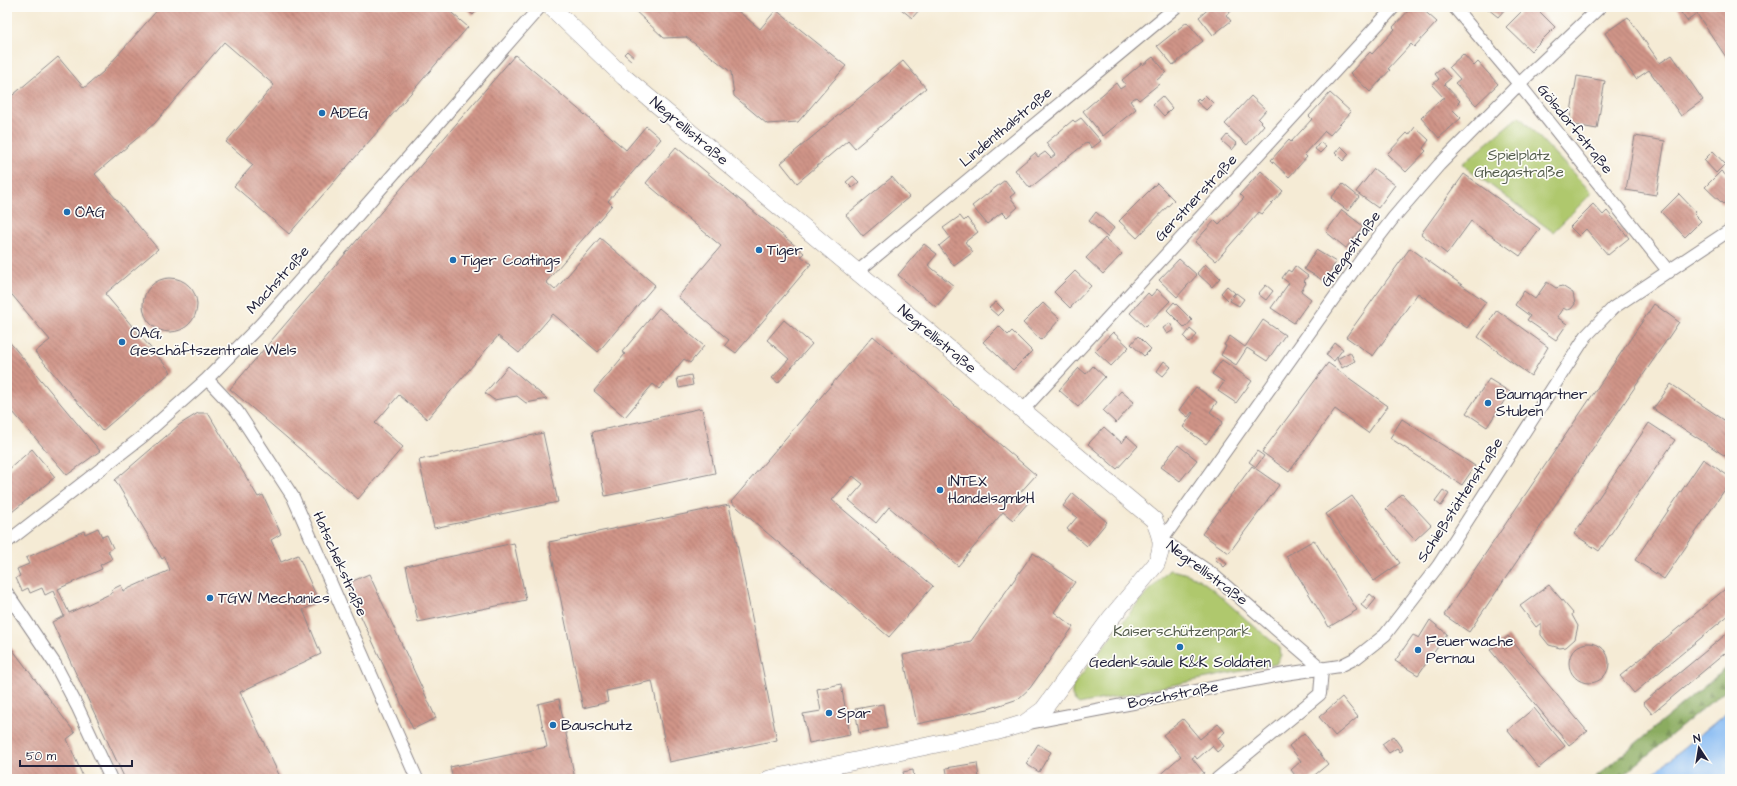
<svg xmlns="http://www.w3.org/2000/svg" width="1737" height="786" font-family="'Architects Daughter',sans-serif">
<style>
.green{fill:#afc86d;stroke:#687554}
.forest{fill:url(#forest-firs);stroke:#56674e}
.water{fill:#85baf3;stroke:#546e97}
.building{fill:url(#building-back-hatch)}
.lines{fill:none;stroke-linecap:round;stroke-linejoin:round}
.street-casing{stroke:#8c8688;stroke-width:14}
.secondary-casing{stroke:#8c8688;stroke-width:18}
.street{stroke:#fff;stroke-width:12}
.secondary{stroke:#fff;stroke-width:17}
.poi-dot{fill:#1f6fb2;stroke:#fdfcf7;stroke-width:1.5}
.labels{text-anchor:middle;dominant-baseline:central;stroke-width:3.5;stroke-linejoin:round;paint-order:stroke}
.poi-label{font-size:15px;fill:#22223b;stroke:#fdfcf7;text-anchor:start}
.street-label{font-size:15px;fill:#22223b;stroke:#fdfcf7}
.park-label{font-size:15px;fill:#535c4c;stroke:#fdfcf7}
</style>
<defs>
<pattern id="forest-firs" width="22" height="20" patternUnits="userSpaceOnUse"><rect width="22" height="20" fill="#8bac60"/><path d="M5 1l3.5 6h-7zM16 11l3.5 6h-7z" fill="#718c50"/></pattern>
<pattern id="building-back-hatch" width="6" height="6" patternUnits="userSpaceOnUse"><rect width="6" height="6" fill="#d09488"/><path d="M-1 5l2 2M0 0l6 6M5-1l2 2" fill="none" stroke="#a87870"/></pattern>
</defs>
<rect width="100%" height="100%" fill="#fdfcf7"/>
<filter id="ink" filterUnits="userSpaceOnUse"><feTurbulence type="fractalNoise" baseFrequency=".025" numOctaves="2"/><feDisplacementMap in="SourceGraphic" scale="8" xChannelSelector="R" yChannelSelector="G"/><feConvolveMatrix kernelMatrix="1 2 1 2 8 2 1 2 1" color-interpolation-filters="sRGB"/></filter>
<filter id="wash" filterUnits="userSpaceOnUse"><feTurbulence type="fractalNoise" baseFrequency=".012" numOctaves="4" result="noise"/><feDisplacementMap in="SourceGraphic" scale="16" xChannelSelector="R" yChannelSelector="G"/><feGaussianBlur stdDeviation="0.9" result="paint"/><feColorMatrix in="noise" values="0 0 0 0 0 0 0 0 0 0 0 0 0 0 0 0 0 1.4 0 .05"/><feComposite in="paint" operator="in"/></filter>
<g filter="url(#wash)">
<rect width="100%" height="100%" fill="#f5ebd5"/>
<!-- green -->
<path class="green" d="M 1519,116 L 1592,193 L 1553,232 L 1462,164 Z
M 1169,570 C 1202,574 1214,591 1238,612 C 1251,624 1266,636 1280,648 L 1281,655 L 1276,664 L 1079,704 C 1071,698 1071,694 1073,685 L 1137,604 Z"/>
<!-- forest -->
<path class="forest" d="M 1730,665 L 1730,686 L 1619,779 L 1593,779 Z"/>
<!-- water -->
<path class="water" d="M 1730,710 L 1730,779 L 1646,779 Z"/>
<g id="blocks">
<!-- building -->
<path class="building" d="M 160,7 L 445,7 L 468,27 L 289,234 L 234,186 L 253,165 L 226,142 L 274,85 L 224,42 L 155,123 L 95,174 L 158,249 L 105,294 L 171,372 L 102,431 L 35,352 L 50,340 L 7,289 L 7,100 L 58,57 L 84,88 L 103,72 Z
M 464,7 L 480,7 L 473,15 Z
M 631,7 L 733,7 L 760,29 L 776,10 L 846,66 L 798,122 L 767,124 L 734,96 L 731,72 L 686,37 L 664,38 Z
M 903,7 L 921,7 L 921,8 L 912,18 L 901,9 Z
M 1211,7 L 1232,7 L 1234,9 L 1226,15 L 1231,21 L 1213,35 L 1199,17 Z
M 1412,7 L 1420,7 L 1437,22 L 1414,47 L 1411,44 L 1388,69 L 1390,70 L 1370,92 L 1350,73 L 1370,52 L 1372,54 L 1395,29 L 1393,27 Z
M 1489,7 L 1507,7 L 1498,17 L 1488,9 Z
M 1526,7 L 1535,7 L 1555,27 L 1531,51 L 1506,27 Z
M 1677,7 L 1730,7 L 1730,59 L 1728,60 L 1697,14 L 1687,21 Z
M 1628,17 L 1660,63 L 1672,55 L 1703,100 L 1681,116 L 1649,70 L 1636,79 L 1605,33 Z
M 1187,22 L 1203,41 L 1173,65 L 1157,46 Z
M 627,51 L 635,58 L 632,61 L 624,54 Z
M 1463,54 L 1474,66 L 1478,62 L 1498,84 L 1476,105 L 1455,83 L 1460,79 L 1449,67 Z
M 515,55 L 626,150 L 646,126 L 661,139 L 608,201 L 612,205 L 546,282 L 555,290 L 600,238 L 655,285 L 598,352 L 553,314 L 519,353 L 498,336 L 427,419 L 399,395 L 375,423 L 403,447 L 358,499 L 230,389 Z
M 1153,57 L 1166,72 L 1156,81 L 1159,84 L 1139,100 L 1136,97 L 1130,101 L 1136,109 L 1103,136 L 1083,111 L 1116,83 L 1120,89 L 1126,85 L 1122,80 L 1142,63 L 1143,65 Z
M 903,61 L 926,88 L 855,148 L 848,140 L 797,183 L 781,163 Z
M 1442,68 L 1451,78 L 1444,84 L 1460,101 L 1452,109 L 1461,118 L 1439,138 L 1421,118 L 1442,98 L 1444,98 L 1432,85 L 1439,79 L 1435,74 Z
M 1577,76 L 1605,81 L 1597,129 L 1569,124 Z
M 1330,93 L 1351,112 L 1330,135 L 1325,131 L 1304,154 L 1307,157 L 1289,177 L 1271,160 L 1289,140 L 1291,142 L 1312,119 L 1309,116 Z
M 1205,95 L 1213,103 L 1206,110 L 1196,101 L 1198,98 L 1200,100 Z
M 1162,96 L 1172,108 L 1164,116 L 1153,104 Z
M 1251,96 L 1266,110 L 1258,119 L 1264,125 L 1247,145 L 1225,124 Z
M 1081,118 L 1101,141 L 1092,148 L 1087,142 L 1030,188 L 1015,170 L 1035,153 L 1038,157 L 1045,152 L 1051,158 L 1055,155 L 1046,143 L 1073,120 L 1075,122 Z
M 1415,127 L 1429,140 L 1423,148 L 1426,151 L 1406,172 L 1387,154 L 1407,133 L 1409,135 Z
M 1227,135 L 1237,144 L 1232,150 L 1222,141 Z
M 1635,136 L 1665,141 L 1656,195 L 1626,190 Z
M 1320,142 L 1326,147 L 1320,153 L 1315,149 Z
M 1341,146 L 1349,154 L 1343,161 L 1335,153 Z
M 676,147 L 804,253 L 801,256 L 811,264 L 736,353 L 725,345 L 729,340 L 678,297 L 721,246 L 646,183 Z
M 1713,151 L 1725,164 L 1716,173 L 1704,160 Z
M 1374,169 L 1395,185 L 1378,208 L 1356,192 Z
M 1261,171 L 1283,191 L 1262,214 L 1259,212 L 1216,261 L 1195,242 L 1215,220 L 1219,224 L 1244,198 L 1240,194 Z
M 1721,171 L 1730,179 L 1730,198 L 1723,204 L 1705,187 Z
M 1464,174 L 1540,229 L 1520,256 L 1471,221 L 1447,254 L 1421,234 Z
M 853,176 L 859,182 L 852,188 L 846,182 Z
M 892,177 L 909,197 L 863,236 L 846,215 Z
M 1005,180 L 1015,193 L 1010,197 L 1018,207 L 1007,217 L 1002,212 L 987,224 L 972,206 Z
M 1157,183 L 1174,200 L 1137,238 L 1119,221 Z
M 1343,184 L 1359,197 L 1348,211 L 1331,198 Z
M 1679,194 L 1696,212 L 1694,214 L 1701,221 L 1685,237 L 1661,212 Z
M 1593,204 L 1603,215 L 1607,211 L 1629,238 L 1608,255 L 1586,229 L 1579,236 L 1570,227 Z
M 1342,210 L 1363,226 L 1346,248 L 1326,232 Z
M 1096,212 L 1114,228 L 1107,237 L 1089,221 Z
M 960,216 L 964,221 L 967,218 L 978,232 L 965,242 L 973,252 L 954,266 L 939,246 L 950,237 L 943,228 Z
M 1105,238 L 1122,254 L 1103,274 L 1086,258 Z
M 924,244 L 937,254 L 928,265 L 954,286 L 936,307 L 898,275 Z
M 1410,248 L 1486,302 L 1467,328 L 1418,293 L 1373,356 L 1346,337 Z
M 1316,250 L 1336,262 L 1324,281 L 1304,269 Z
M 1179,259 L 1197,275 L 1177,297 L 1159,280 Z
M 1205,264 L 1220,278 L 1212,287 L 1197,273 Z
M 1295,266 L 1308,276 L 1304,281 L 1306,283 L 1301,291 L 1311,299 L 1294,323 L 1271,308 L 1289,283 L 1282,278 L 1288,270 L 1291,272 Z
M 1075,271 L 1091,286 L 1070,308 L 1054,292 Z
M143 305a27 27 0 1 1 54 0a27 27 0 1 1-54 0Z
M 1547,282 L 1556,288 L 1562,286 L 1573,293 L 1575,304 L 1571,309 L 1567,310 L 1563,308 L 1557,317 L 1567,324 L 1556,340 L 1527,320 L 1530,316 L 1515,305 L 1524,291 L 1535,299 Z
M 1266,285 L 1273,291 L 1266,300 L 1258,294 Z
M 1227,286 L 1235,293 L 1228,300 L 1221,293 Z
M 1157,289 L 1170,301 L 1145,327 L 1130,313 L 1148,293 L 1151,296 Z
M 1236,293 L 1244,299 L 1239,306 L 1230,301 Z
M 996,302 L 1004,310 L 998,316 L 989,308 Z
M 1174,302 L 1192,320 L 1185,328 L 1167,310 Z
M 1043,303 L 1060,319 L 1041,340 L 1023,323 Z
M 1654,304 L 1679,322 L 1469,632 L 1444,615 Z
M 659,308 L 704,346 L 690,363 L 684,359 L 659,389 L 653,384 L 625,417 L 594,391 L 625,354 L 622,352 Z
M 1497,310 L 1548,347 L 1531,376 L 1478,337 Z
M 784,320 L 812,344 L 778,383 L 772,378 L 789,359 L 767,340 Z
M 1263,320 L 1285,335 L 1267,361 L 1247,348 L 1236,365 L 1221,355 L 1226,346 L 1224,345 L 1230,336 L 1245,347 Z
M 1170,323 L 1174,330 L 1167,334 L 1163,328 Z
M 999,326 L 1008,335 L 1012,331 L 1032,351 L 1013,370 L 983,342 Z
M 1190,329 L 1197,335 L 1190,343 L 1184,337 Z
M 1113,332 L 1129,347 L 1111,366 L 1095,351 Z
M 873,336 L 1036,475 L 1018,495 L 1028,503 L 1013,520 L 1003,512 L 958,566 L 889,507 L 876,523 L 849,500 L 863,484 L 853,476 L 832,500 L 933,586 L 889,637 L 731,502 Z
M 1138,336 L 1151,349 L 1144,356 L 1131,344 Z
M 7,339 L 100,451 L 67,475 L 7,405 Z
M 1335,343 L 1343,349 L 1334,361 L 1326,355 Z
M 1350,352 L 1355,361 L 1342,368 L 1337,359 Z
M 1222,360 L 1252,381 L 1236,403 L 1218,391 L 1224,382 L 1212,374 Z
M 1164,361 L 1171,367 L 1163,376 L 1157,371 Z
M 1328,363 L 1388,406 L 1368,433 L 1335,409 L 1289,472 L 1262,452 Z
M 508,366 L 547,399 L 526,403 L 517,396 L 494,400 L 485,393 Z
M 1093,366 L 1105,377 L 1078,407 L 1059,390 L 1079,368 L 1086,374 Z
M 691,375 L 693,385 L 679,388 L 677,378 Z
M 1489,379 L 1510,392 L 1487,427 L 1466,413 Z
M 1671,384 L 1730,424 L 1730,459 L 1653,409 Z
M 1196,387 L 1217,402 L 1210,412 L 1223,422 L 1206,444 L 1183,427 L 1193,413 L 1192,412 L 1188,417 L 1179,410 Z
M 1121,391 L 1134,402 L 1116,423 L 1103,411 Z
M 702,408 L 715,473 L 605,496 L 592,432 Z
M 198,413 L 208,413 L 258,497 L 263,495 L 281,534 L 271,540 L 281,562 L 298,555 L 319,602 L 303,610 L 321,654 L 240,692 L 281,779 L 125,779 L 52,622 L 64,616 L 53,591 L 45,595 L 42,588 L 30,593 L 28,588 L 22,591 L 16,578 L 20,576 L 17,569 L 29,564 L 26,558 L 84,531 L 85,534 L 98,528 L 102,537 L 107,535 L 113,548 L 108,551 L 112,559 L 100,565 L 102,569 L 58,589 L 69,613 L 112,593 L 111,590 L 121,585 L 123,591 L 170,570 L 165,557 L 162,559 L 115,480 L 179,425 Z
M 1402,419 L 1475,466 L 1462,485 L 1390,438 Z
M 1649,423 L 1675,440 L 1599,551 L 1574,534 Z
M 1104,427 L 1122,443 L 1127,436 L 1138,446 L 1117,469 L 1088,444 Z
M 543,433 L 558,502 L 434,528 L 419,460 Z
M 1178,445 L 1197,460 L 1180,481 L 1161,467 Z
M 32,449 L 55,477 L 7,516 L 7,471 Z
M 1257,451 L 1264,456 L 1256,467 L 1249,462 Z
M 1703,459 L 1730,477 L 1730,482 L 1664,579 L 1635,560 Z
M 1252,466 L 1279,485 L 1229,553 L 1202,534 Z
M 1443,490 L 1449,494 L 1441,506 L 1435,501 Z
M 1073,493 L 1107,522 L 1087,546 L 1067,529 L 1077,517 L 1063,506 Z
M 1402,494 L 1431,525 L 1415,540 L 1386,509 Z
M 1352,496 L 1400,563 L 1374,581 L 1326,514 Z
M 729,505 L 777,740 L 669,762 L 652,681 L 606,691 L 608,702 L 583,708 L 549,542 Z
M 1314,540 L 1357,610 L 1329,627 L 1286,556 Z
M 514,543 L 526,600 L 418,622 L 406,566 Z
M 1033,553 L 1075,582 L 1054,612 L 1073,627 L 1030,688 L 1018,699 L 988,709 L 917,724 L 903,655 L 971,641 Z
M 1218,556 L 1227,564 L 1224,567 L 1215,559 Z
M 369,574 L 436,718 L 413,729 L 346,584 Z
M 1549,585 L 1573,613 L 1572,615 L 1578,626 L 1575,639 L 1566,647 L 1560,648 L 1549,645 L 1541,635 L 1541,623 L 1536,627 L 1520,606 Z
M 1730,585 L 1730,614 L 1634,693 L 1620,676 Z
M 1370,594 L 1376,599 L 1367,610 L 1361,605 Z
M 1430,620 L 1447,634 L 1418,675 L 1395,661 L 1413,635 L 1419,638 Z
M 1730,631 L 1730,649 L 1652,714 L 1643,703 Z
M 1508,636 L 1587,731 L 1569,745 L 1490,650 Z
M 7,642 L 75,733 L 67,739 L 84,779 L 7,779 Z
M1569 663a20 20 0 1 1 40 0a20 20 0 1 1-40 0Z
M 841,684 L 850,735 L 809,743 L 803,714 L 821,711 L 817,689 Z
M 1342,697 L 1358,717 L 1335,736 L 1319,717 Z
M 559,699 L 575,779 L 453,779 L 450,767 L 547,747 L 538,704 Z
M 883,704 L 887,728 L 859,733 L 855,709 Z
M 1534,708 L 1565,746 L 1539,768 L 1508,730 Z
M 1183,719 L 1200,739 L 1218,724 L 1225,732 L 1218,738 L 1224,746 L 1217,752 L 1212,746 L 1197,759 L 1195,756 L 1192,758 L 1204,773 L 1197,779 L 1157,779 L 1156,778 L 1181,756 L 1163,735 Z
M 1304,733 L 1328,764 L 1310,779 L 1298,779 L 1291,770 L 1301,761 L 1289,746 Z
M 1393,736 L 1403,750 L 1400,752 L 1397,748 L 1389,753 L 1382,744 Z
M 1038,744 L 1051,752 L 1039,772 L 1026,764 Z
M 977,763 L 979,779 L 948,779 L 946,768 Z
M 913,770 L 914,779 L 905,779 L 903,772 Z"/>
</g>
</g>
<g filter="url(#ink)">
<use href="#blocks" fill-opacity="0" stroke="#8c8688" stroke-width="1"/>
<g class="lines">
<!-- street casing -->
<g class="street-casing">
<path id="street" d="M 1454,7 L 1519,84 L 1669,272
M 857,272 L 1176,7
M 207,379 L 237,411 L 293,497 L 417,779
M 1022,411 L 1394,7
M 7,542 L 142,437 L 207,379 L 261,324 L 327,250 L 540,7
M 7,593 L 55,664 L 78,708 L 111,779
M 1322,669 L 1211,573 L 1162,540 L 1361,260 L 1394,217 L 1439,165 L 1519,84 L 1600,7
M 1028,723 L 1285,674 L 1340,666 L 1356,658 L 1385,635 L 1438,566 L 1586,336 L 1613,308 L 1730,230
M 1217,779 L 1320,694 L 1322,669"/>
</g>
<!-- secondary casing -->
<g class="secondary-casing">
<path id="secondary" d="M 551,7 L 624,77 L 1154,520 C 1162,539 1164,545 1156,564 L 1110,619 L 1043,710 L 1025,723 L 999,731 L 769,779"/>
</g>
<!-- street -->
<use href="#street" class="street"/>
<!-- secondary -->
<use href="#secondary" class="secondary"/>
</g>
</g>
<!-- markers -->
<g class="poi-dot">
<circle cx="322" cy="113" r="4"/>
<circle cx="67" cy="212" r="4"/>
<circle cx="759" cy="250" r="4"/>
<circle cx="453" cy="260" r="4"/>
<circle cx="122" cy="342" r="4"/>
<circle cx="1488" cy="403" r="4"/>
<circle cx="940" cy="490" r="4"/>
<circle cx="210" cy="598" r="4"/>
<circle cx="1180" cy="647" r="4"/>
<circle cx="1418" cy="650" r="4"/>
<circle cx="829" cy="713" r="4"/>
<circle cx="553" cy="725" r="4"/>
</g>
<g class="labels">
<!-- poi labels -->
<g class="poi-label">
<text x="330" y="113">ADEG</text>
<text x="75" y="212">ÖAG</text>
<text x="767" y="250">Tiger</text>
<text x="461" y="260">Tiger Coatings</text>
<text x="130" y="333">ÖAG,<tspan x="130" dy="17">Geschäftszentrale Wels</tspan></text>
<text x="1496" y="394">Baumgartner<tspan x="1496" dy="17">Stuben</tspan></text>
<text x="948" y="481">INTEX<tspan x="948" dy="17">HandelsgmbH</tspan></text>
<text x="218" y="598">TGW Mechanics</text>
<text x="1426" y="641">Feuerwache<tspan x="1426" dy="17">Pernau</tspan></text>
<text x="1180" y="662" text-anchor="middle">Gedenksäule K&amp;K Soldaten</text>
<text x="837" y="713">Spar</text>
<text x="561" y="725">Bauschutz</text>
</g>
<!-- street labels -->
<g class="street-label">
<text transform="translate(1006 127) rotate(-40)">Lindenthalstraße</text>
<text transform="translate(1575 129) rotate(51)">Gölsdorfstraße</text>
<text transform="translate(689 131) rotate(40)">Negrellistraße</text>
<text transform="translate(1196 198) rotate(-47)">Gerstnerstraße</text>
<text transform="translate(1351 249) rotate(-54)">Ghegastraße</text>
<text transform="translate(278 280) rotate(-48)">Machstraße</text>
<text transform="translate(937 339) rotate(40)">Negrellistraße</text>
<text transform="translate(1460 500) rotate(-57)">Schießstättenstraße</text>
<text transform="translate(340 564) rotate(66)">Hatschekstraße</text>
<text transform="translate(1207 573) rotate(37)">Negrellistraße</text>
<text transform="translate(1173 695) rotate(-11)">Boschstraße</text>
</g>
<!-- park labels -->
<g class="park-label">
<text x="1519" y="155">Spielplatz<tspan x="1519" dy="17">Ghegastraße</tspan></text>
<text x="1182" y="631">Kaiserschützenpark</text>
</g>
</g>
<!-- margin -->
<rect width="1737" height="786" fill="none" stroke="#fdfcf7" stroke-width="24"/>
<!-- north arrow -->
<g transform="translate(1699 748) rotate(348)" stroke="#fdfcf7" stroke-width="3" paint-order="stroke">
<path d="M0-3L7 15L0 10L-7 15Z" fill="#22223b"/>
<text y="-6" font-size="11" font-weight="bold" text-anchor="middle" fill="#22223b">N</text>
</g>
<!-- scale -->
<path d="M20 760v6h112v-6" fill="none" stroke="#22223b" stroke-width="2"/>
<text x="26" y="760" font-size="12" fill="#22223b" stroke="#fdfcf7" stroke-width="3" paint-order="stroke">50 m</text>
</svg>
